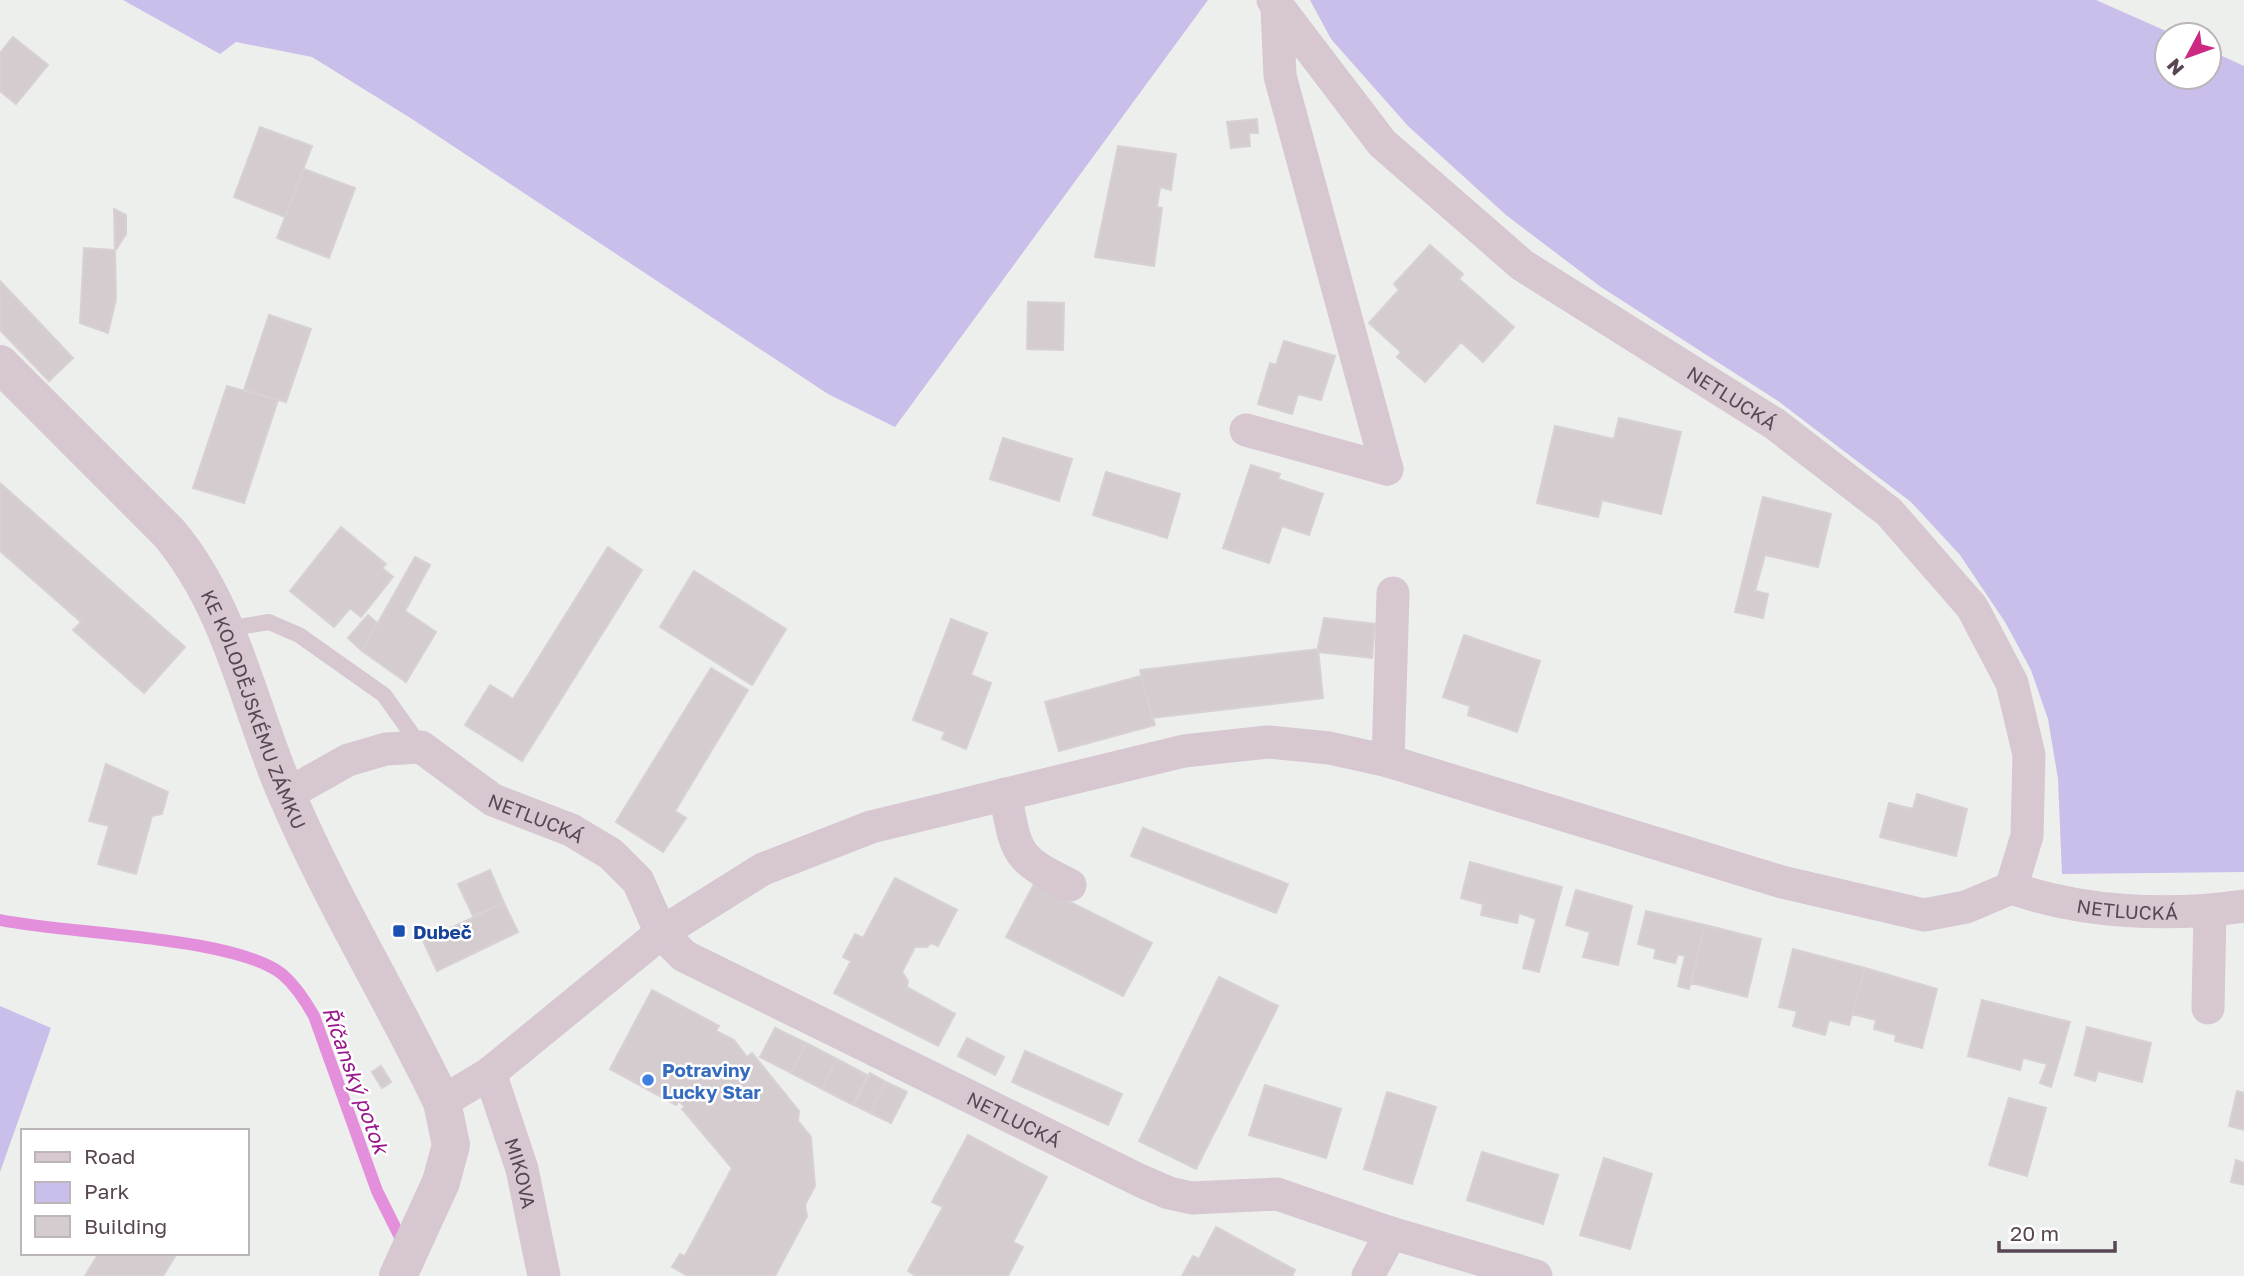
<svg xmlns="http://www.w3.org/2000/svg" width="2244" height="1276" font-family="'Golos Text',sans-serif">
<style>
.green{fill:#cabeea}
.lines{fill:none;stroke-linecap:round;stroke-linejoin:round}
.stream{stroke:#e38fdb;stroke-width:12}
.building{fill:#d4cccf;stroke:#d8d1d4;stroke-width:2}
.service{stroke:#d6c7d1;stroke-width:16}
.minor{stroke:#d6c7d1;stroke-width:33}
.tertiary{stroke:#d6c7d1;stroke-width:38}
.transit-dot{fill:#1a4fb4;stroke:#fff;stroke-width:2.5}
.shop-dot{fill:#3f7fe0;stroke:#fff;stroke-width:2.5}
.labels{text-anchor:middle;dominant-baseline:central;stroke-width:5;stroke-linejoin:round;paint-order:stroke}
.street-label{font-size:19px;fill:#584752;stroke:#fff}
.transit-label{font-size:19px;font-weight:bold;fill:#164399;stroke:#fff;text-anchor:start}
.shop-label{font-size:19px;font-weight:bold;fill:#366cbe;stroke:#fff;text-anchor:start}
.water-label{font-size:21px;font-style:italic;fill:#99198c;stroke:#fff}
</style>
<rect width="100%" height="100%" fill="#edefed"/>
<!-- green -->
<path class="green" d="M 123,0 L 1208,0 L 895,427 L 828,394 L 412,119 L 312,57 L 236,42 L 220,54 Z
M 1310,0 L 2096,0 L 2175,35 L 2167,35 L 2167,77 L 2209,77 L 2209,50 L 2244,66 L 2244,872 L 2062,874 L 2058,779 L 2048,719 L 2031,670 L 2005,622 L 1960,555 L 1911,502 L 1778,401 L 1601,287 L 1506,215 L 1408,126 L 1331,39 Z
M 0,1006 L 51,1028 L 0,1172 Z"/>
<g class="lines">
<!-- stream -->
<path class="stream" d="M 0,920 C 67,934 233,936 282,974 C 296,986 305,1000 314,1016 L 377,1191 L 404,1245"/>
</g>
<!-- building -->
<path class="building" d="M 13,37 L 48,65 L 16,104 L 0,91 L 0,53 Z
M 1257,119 L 1258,133 L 1249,133 L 1250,146 L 1231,148 L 1227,122 Z
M 260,127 L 312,146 L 285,217 L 234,197 Z
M 1118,146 L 1176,154 L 1171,190 L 1160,187 L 1157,207 L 1162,208 L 1154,266 L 1095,257 Z
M 304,169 L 355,188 L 329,258 L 277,238 Z
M 114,209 L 126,215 L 126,234 L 115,251 L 116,299 L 108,333 L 80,323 L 84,248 L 115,250 Z
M 1430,245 L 1463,274 L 1459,279 L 1514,327 L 1483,362 L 1461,342 L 1425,382 L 1397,357 L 1401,352 L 1369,323 L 1399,290 L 1394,284 Z
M 0,281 L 73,358 L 49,381 L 0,330 Z
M 1028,302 L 1064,303 L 1063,350 L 1027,349 Z
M 269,315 L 311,329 L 286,402 L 244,390 Z
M 1284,341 L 1335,356 L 1321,400 L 1298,394 L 1292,414 L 1258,404 L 1270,363 L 1276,365 Z
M 227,386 L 278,400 L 244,503 L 193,488 Z
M 1619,418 L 1681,432 L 1661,514 L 1602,500 L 1598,517 L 1537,503 L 1555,426 L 1614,439 Z
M 1003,438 L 1072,459 L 1059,501 L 990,479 Z
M 1251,465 L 1280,474 L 1278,479 L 1323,494 L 1309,535 L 1282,526 L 1269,563 L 1223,548 Z
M 1106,472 L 1180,494 L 1167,538 L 1093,515 Z
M 0,483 L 185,647 L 144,693 L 73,630 L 81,622 L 0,551 Z
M 1763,497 L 1831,514 L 1818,567 L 1765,555 L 1755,591 L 1768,594 L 1763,618 L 1735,612 Z
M 341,527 L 386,564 L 382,568 L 393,577 L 361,617 L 350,608 L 334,627 L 290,591 Z
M 608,547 L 642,570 L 522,761 L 465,725 L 490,685 L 513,699 Z
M 415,557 L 430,565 L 405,611 L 436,632 L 406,682 L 362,651 Z
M 694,571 L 786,629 L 752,685 L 660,627 Z
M 368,615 L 377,623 L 362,651 L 348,638 Z
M 1324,618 L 1375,624 L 1372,658 L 1317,652 Z
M 951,619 L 987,633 L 971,675 L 991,683 L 966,749 L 942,739 L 945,732 L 913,720 Z
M 1464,635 L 1540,661 L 1517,732 L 1468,715 L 1470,706 L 1443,697 Z
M 1318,649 L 1323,698 L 1152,718 L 1140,670 Z
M 711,668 L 748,690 L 675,811 L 686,818 L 663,852 L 616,822 Z
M 1141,676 L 1155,725 L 1059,751 L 1045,702 Z
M 106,764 L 168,792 L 162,814 L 152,816 L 136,874 L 98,864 L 109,826 L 89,821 Z
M 1917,794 L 1967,809 L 1956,856 L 1880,837 L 1889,803 L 1913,809 Z
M 1143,828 L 1288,884 L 1276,913 L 1131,856 Z
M 1470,862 L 1562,887 L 1539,972 L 1523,968 L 1536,919 L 1519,913 L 1517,923 L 1481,915 L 1483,904 L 1461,898 Z
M 490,870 L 504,903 L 473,916 L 458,884 Z
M 895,878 L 957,910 L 938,946 L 931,943 L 927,947 L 915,947 L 902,972 L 908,981 L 907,987 L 955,1014 L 938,1046 L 834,993 L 851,961 L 843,957 L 855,934 L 863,938 Z
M 1034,884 L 1152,943 L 1123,996 L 1006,937 Z
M 1576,890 L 1632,906 L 1618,965 L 1583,957 L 1590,932 L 1566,925 Z
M 504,903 L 518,932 L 437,971 L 423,941 Z
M 1646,911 L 1705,925 L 1689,989 L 1678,986 L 1685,956 L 1678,954 L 1675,963 L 1654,958 L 1656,949 L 1638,944 Z
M 1705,925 L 1761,939 L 1747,997 L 1691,983 Z
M 1793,949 L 1865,968 L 1849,1025 L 1829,1020 L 1825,1035 L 1793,1026 L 1797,1011 L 1779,1007 Z
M 1865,968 L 1937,989 L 1922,1048 L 1895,1041 L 1896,1035 L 1874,1029 L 1876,1020 L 1852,1014 Z
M 1219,977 L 1278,1006 L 1196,1169 L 1139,1141 Z
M 652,990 L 719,1026 L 716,1031 L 734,1040 L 747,1057 L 752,1053 L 799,1111 L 798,1121 L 811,1137 L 815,1186 L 805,1205 L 807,1216 L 775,1276 L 688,1276 L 672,1267 L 680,1254 L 685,1256 L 732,1168 L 682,1109 L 685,1107 L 679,1101 L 676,1105 L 610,1069 Z
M 1982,1000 L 2070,1022 L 2051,1087 L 2040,1083 L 2047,1064 L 2023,1058 L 2020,1070 L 1968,1056 Z
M 2087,1027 L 2151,1043 L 2142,1082 L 2098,1071 L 2095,1081 L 2075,1075 Z
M 775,1028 L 806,1043 L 791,1073 L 760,1057 Z
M 967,1038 L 1004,1057 L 995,1075 L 958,1056 Z
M 806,1043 L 837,1059 L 822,1089 L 791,1073 Z
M 1025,1051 L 1122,1094 L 1108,1125 L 1012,1082 Z
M 837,1059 L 867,1075 L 853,1105 L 822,1089 Z
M 381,1066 L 391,1082 L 382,1088 L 372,1072 Z
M 870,1073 L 886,1082 L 870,1113 L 854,1105 Z
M 886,1082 L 907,1092 L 891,1123 L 870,1113 Z
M 1265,1085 L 1341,1109 L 1326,1158 L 1249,1135 Z
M 2237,1091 L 2244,1093 L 2244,1130 L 2229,1126 Z
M 1387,1092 L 1436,1107 L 1412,1184 L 1364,1169 Z
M 2009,1098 L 2046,1108 L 2027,1176 L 1989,1165 Z
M 968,1135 L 1047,1177 L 1013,1242 L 1023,1247 L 1008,1276 L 916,1276 L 908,1271 L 943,1207 L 932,1202 Z
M 1482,1152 L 1558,1175 L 1543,1224 L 1467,1200 Z
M 1604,1158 L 1652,1174 L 1630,1249 L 1580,1235 Z
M 2236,1160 L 2244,1163 L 2244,1185 L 2231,1182 Z
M 1216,1227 L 1295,1270 L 1292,1276 L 1182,1276 L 1193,1256 L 1199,1259 Z
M 99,1253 L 177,1253 L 163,1276 L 85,1276 Z"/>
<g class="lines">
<!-- service -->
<path class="service" d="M 226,629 L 269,622 L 299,635 L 384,695 L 421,747"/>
<!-- minor -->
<g class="minor">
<path id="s1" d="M 1273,0 L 1382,143 L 1522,265 L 1775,424 L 1889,512 L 1972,607 L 2012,683 L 2029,755 L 2027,836 L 2011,888"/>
<path d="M 1277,8 L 1280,76 L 1387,469"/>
<path d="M 1246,430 L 1387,469"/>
<path d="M 1388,761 L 1393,593"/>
<path d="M 1005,794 C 1017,853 1014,858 1070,885"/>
<path id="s2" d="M 286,795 L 348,760 L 386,749 L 421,747 L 493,800 L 571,830 L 611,854 L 638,881 L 661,933 L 684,956 L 1141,1181 L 1169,1193 L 1192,1198 L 1277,1194 L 1391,1233 L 1536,1276"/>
<path d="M 2208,1008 L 2210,911"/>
<path id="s3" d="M 490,1073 L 522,1169 L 544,1276"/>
<path id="s4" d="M 442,1102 L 490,1073 L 661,933 L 763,869 L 871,827 L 1184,751 L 1268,742 L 1329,748 L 1388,761 L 1782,882 L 1924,915 L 1966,907 L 2011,888 C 2084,913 2167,917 2244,906"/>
<path d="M 1368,1276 L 1391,1233"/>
</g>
<!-- tertiary -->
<path class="tertiary" id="s5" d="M 0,364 L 169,533 C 232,608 248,705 286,793 C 331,899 392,998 442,1102 L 451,1145 L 441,1182 L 398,1276"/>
</g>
<!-- markers -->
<rect class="transit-dot" x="392" y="924" width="14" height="14" rx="3.5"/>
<circle class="shop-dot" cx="648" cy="1080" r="7"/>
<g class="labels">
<!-- street labels -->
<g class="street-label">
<text stroke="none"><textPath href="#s1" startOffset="614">NETLUCKÁ</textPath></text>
<text stroke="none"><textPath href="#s5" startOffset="436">KE KOLODĚJSKÉMU ZÁMKU</textPath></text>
<text stroke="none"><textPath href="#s2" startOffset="282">NETLUCKÁ</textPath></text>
<text stroke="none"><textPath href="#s4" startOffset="1810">NETLUCKÁ</textPath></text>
<text stroke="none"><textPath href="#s2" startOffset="861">NETLUCKÁ</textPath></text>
<text stroke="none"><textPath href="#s3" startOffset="105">MIKOVA</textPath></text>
</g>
<!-- transit labels -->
<g class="transit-label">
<text x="413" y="931">Dubeč</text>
</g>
<!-- shop labels -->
<g class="shop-label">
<text x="662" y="1069">Potraviny<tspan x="662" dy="22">Lucky Star</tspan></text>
</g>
<!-- water labels -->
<g class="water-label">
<text transform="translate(356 1080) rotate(70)">Říčanský potok</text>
</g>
</g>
<!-- legend -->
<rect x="21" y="1129" width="228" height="126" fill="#ffffff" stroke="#bcb5ba" stroke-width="2"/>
<rect x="35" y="1152" width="35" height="10" fill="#d6c7d1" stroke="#bcb5ba" stroke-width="2"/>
<text x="84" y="1164" font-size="21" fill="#584752">Road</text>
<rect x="35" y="1182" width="35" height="21" fill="#cabeea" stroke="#bcb5ba" stroke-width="2"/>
<text x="84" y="1199" font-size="21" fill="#584752">Park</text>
<rect x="35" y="1216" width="35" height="21" fill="#d4cccf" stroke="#bcb5ba" stroke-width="2"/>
<text x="84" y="1234" font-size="21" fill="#584752">Building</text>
<!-- north arrow -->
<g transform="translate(2188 56) rotate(229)"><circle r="33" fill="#ffffff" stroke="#bcb5ba" stroke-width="2"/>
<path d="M0-5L12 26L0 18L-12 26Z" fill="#cc2983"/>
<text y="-10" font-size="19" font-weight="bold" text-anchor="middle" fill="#584752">N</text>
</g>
<!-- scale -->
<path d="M1999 1241v10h116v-10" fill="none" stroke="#584752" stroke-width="3.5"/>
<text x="2010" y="1241" font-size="21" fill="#584752" stroke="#ffffff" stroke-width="5" paint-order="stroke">20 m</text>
</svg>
